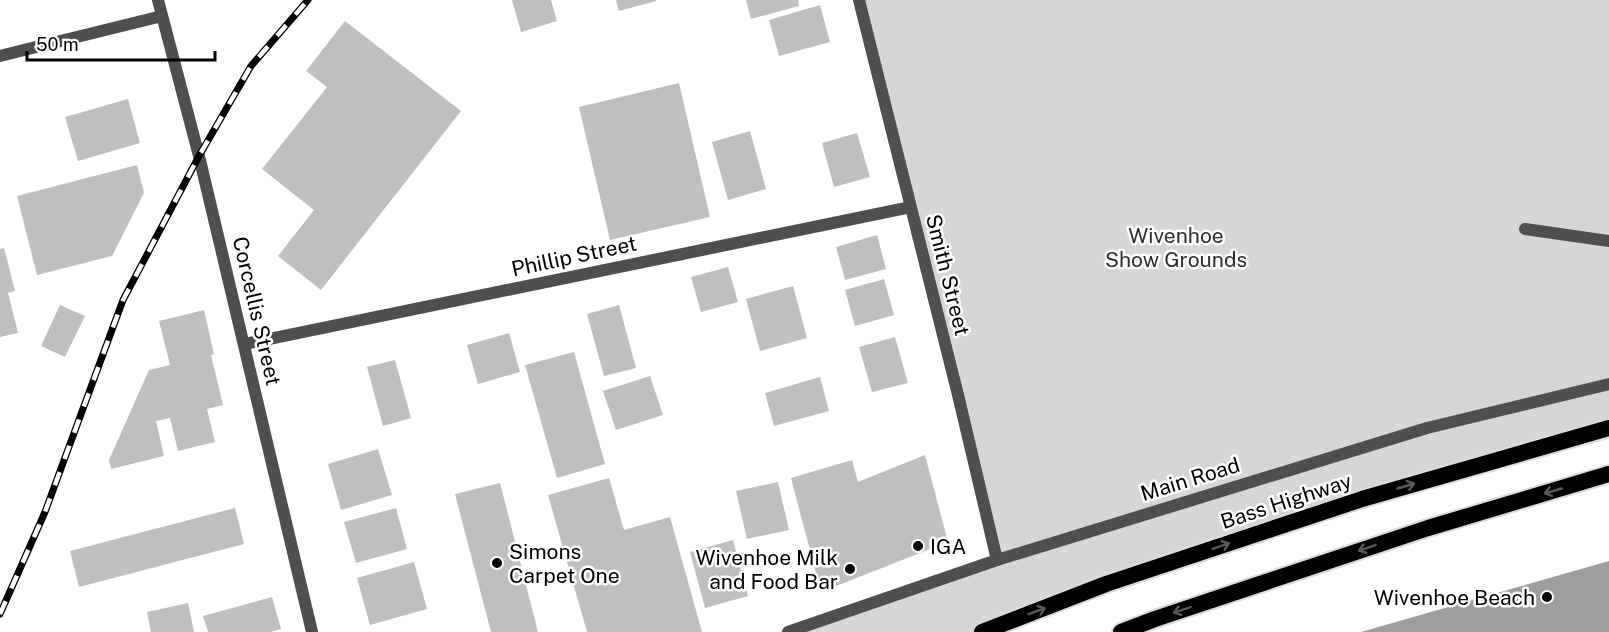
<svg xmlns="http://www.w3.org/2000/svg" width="1609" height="632" font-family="'Public Sans',sans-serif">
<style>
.green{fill:#d6d6d6}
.water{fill:#9d9d9d}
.building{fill:#bfbfbf}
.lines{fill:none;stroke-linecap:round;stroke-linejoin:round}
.trunk-casing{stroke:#dbdbdb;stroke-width:20}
.service{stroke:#4f4f4f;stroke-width:12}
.minor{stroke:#4f4f4f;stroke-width:12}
.tertiary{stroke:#4f4f4f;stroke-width:12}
.trunk{stroke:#000;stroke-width:16}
.rail-casing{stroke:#000;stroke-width:7}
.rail{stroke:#fff;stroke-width:4.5;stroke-dasharray:14;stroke-linecap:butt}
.oneway{stroke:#595959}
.poi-dot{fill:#000;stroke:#fff;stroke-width:2}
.labels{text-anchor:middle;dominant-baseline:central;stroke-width:5;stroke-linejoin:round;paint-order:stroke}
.park-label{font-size:21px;fill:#2d2d2d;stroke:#fff}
.street-label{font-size:21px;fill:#000;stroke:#fff}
.poi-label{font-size:21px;fill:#000;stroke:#fff;text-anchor:start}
</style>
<rect width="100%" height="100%" fill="#fff"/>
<!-- green -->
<path class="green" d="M 859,0 L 1609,0 L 1609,428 L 1362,499 L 982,632 L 788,632 L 997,560 Z"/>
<!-- water -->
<path class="water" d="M 1609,561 L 1609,632 L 1361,632 Z"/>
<!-- building -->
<path class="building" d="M 512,0 L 551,0 L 557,21 L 521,32 Z
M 616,0 L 656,0 L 656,1 L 619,11 Z
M 746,0 L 798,0 L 799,6 L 751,19 Z
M 820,5 L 830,42 L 779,56 L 769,20 Z
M 345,21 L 461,111 L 321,290 L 278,256 L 314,210 L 262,169 L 327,87 L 306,71 Z
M 679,83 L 710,217 L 610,240 L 579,107 Z
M 128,99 L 140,143 L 78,161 L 65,117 Z
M 750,131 L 766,189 L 728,200 L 712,142 Z
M 857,133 L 870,177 L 834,187 L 822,143 Z
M 137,165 L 144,193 L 112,256 L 37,275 L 17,196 Z
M 877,235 L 886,269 L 845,280 L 836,247 Z
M 4,248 L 15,291 L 8,293 L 18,333 L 0,337 L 0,249 Z
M 728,267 L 738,302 L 701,312 L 691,277 Z
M 884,279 L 894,315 L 855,326 L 845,290 Z
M 793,286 L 807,338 L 760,351 L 746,299 Z
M 60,305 L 85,316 L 65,357 L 41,346 Z
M 619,305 L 636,368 L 604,376 L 587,314 Z
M 204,310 L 214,354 L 211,355 L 223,405 L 207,409 L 215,442 L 178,451 L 170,418 L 156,421 L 164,456 L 111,469 L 109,460 L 149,370 L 170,365 L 159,321 Z
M 509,333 L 520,372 L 478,384 L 467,345 Z
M 895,337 L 908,383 L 872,392 L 859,347 Z
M 574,352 L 605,464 L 557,478 L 525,365 Z
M 395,360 L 411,418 L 383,426 L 367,367 Z
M 650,376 L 663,415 L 616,430 L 603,391 Z
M 820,377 L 829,411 L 774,426 L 765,393 Z
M 378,449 L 392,495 L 341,510 L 328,464 Z
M 925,455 L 948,542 L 821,592 L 791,478 L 852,460 L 858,482 Z
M 609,478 L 624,530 L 670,517 L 702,632 L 587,632 L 548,495 Z
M 778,482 L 789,530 L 747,539 L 736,491 Z
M 500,483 L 538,632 L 491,632 L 455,494 Z
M 235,508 L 244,544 L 79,587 L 70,551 Z
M 396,508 L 407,549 L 356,563 L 344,522 Z
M 733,540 L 748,596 L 705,608 L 690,552 Z
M 414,562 L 427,609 L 370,625 L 357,578 Z
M 272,597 L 281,629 L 271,632 L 208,632 L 203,616 Z
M 188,603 L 194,632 L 151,632 L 147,612 Z"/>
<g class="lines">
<!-- trunk casing -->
<g class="trunk-casing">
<path id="trunk" d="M 982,632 L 1106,584 L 1362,499 L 1609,428
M 1121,632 L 1155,619 L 1428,528 L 1609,474"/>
</g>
<!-- service -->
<path class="service" d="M 1525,229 L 1609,241"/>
<!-- minor -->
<path class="minor" d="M 158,0 L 199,156 L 312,632
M 859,0 L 959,399 L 997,560
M 0,56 L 162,16
M 245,344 L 911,207"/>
<!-- tertiary -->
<path class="tertiary" d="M 788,632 L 997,560 L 1427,428 L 1609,384"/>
<!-- trunk -->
<use href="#trunk" class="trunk"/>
<!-- rail casing -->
<g class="rail-casing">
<path id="rail" d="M 0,614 L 45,512 L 123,300 L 199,156 L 251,66 L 308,0"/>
</g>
<!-- rail -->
<use href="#rail" class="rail"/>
</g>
<!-- one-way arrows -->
<defs><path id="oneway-shaft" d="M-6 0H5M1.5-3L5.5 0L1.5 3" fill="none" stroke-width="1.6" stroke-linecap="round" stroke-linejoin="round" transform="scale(1.5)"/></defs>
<g class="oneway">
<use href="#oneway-shaft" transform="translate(1406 486) rotate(-16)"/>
<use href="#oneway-shaft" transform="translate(1553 491) rotate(164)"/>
<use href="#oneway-shaft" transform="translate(1221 546) rotate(-18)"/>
<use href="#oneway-shaft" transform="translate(1367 548) rotate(162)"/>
<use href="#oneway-shaft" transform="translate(1182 610) rotate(162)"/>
<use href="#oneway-shaft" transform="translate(1037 611) rotate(-21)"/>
</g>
<!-- markers -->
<g class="poi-dot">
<circle cx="918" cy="546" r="6"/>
<circle cx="497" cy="563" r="6"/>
<circle cx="850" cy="569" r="6"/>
<circle cx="1547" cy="597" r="6"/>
</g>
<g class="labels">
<!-- park labels -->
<g class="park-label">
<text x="1176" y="235">Wivenhoe<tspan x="1176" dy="24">Show Grounds</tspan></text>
</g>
<!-- street labels -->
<g class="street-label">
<text transform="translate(574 256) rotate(-12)">Phillip Street</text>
<text transform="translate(948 275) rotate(76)">Smith Street</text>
<text transform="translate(257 311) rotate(77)">Corcellis Street</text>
<text transform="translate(1190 479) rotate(-17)">Main Road</text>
<text transform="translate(1286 501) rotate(-18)">Bass Highway</text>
</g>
<!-- poi labels -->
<g class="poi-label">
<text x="930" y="546">IGA</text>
<text x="509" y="551">Simons<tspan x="509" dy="24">Carpet One</tspan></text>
<text x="838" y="557" text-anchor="end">Wivenhoe Milk<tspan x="838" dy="24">and Food Bar</tspan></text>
<text x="1535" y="597" text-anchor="end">Wivenhoe Beach</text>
</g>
</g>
<!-- scale -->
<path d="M27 51v9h188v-9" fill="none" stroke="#000000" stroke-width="3"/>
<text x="36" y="51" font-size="18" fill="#000000" stroke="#ffffff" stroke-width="4.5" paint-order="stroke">50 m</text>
</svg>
